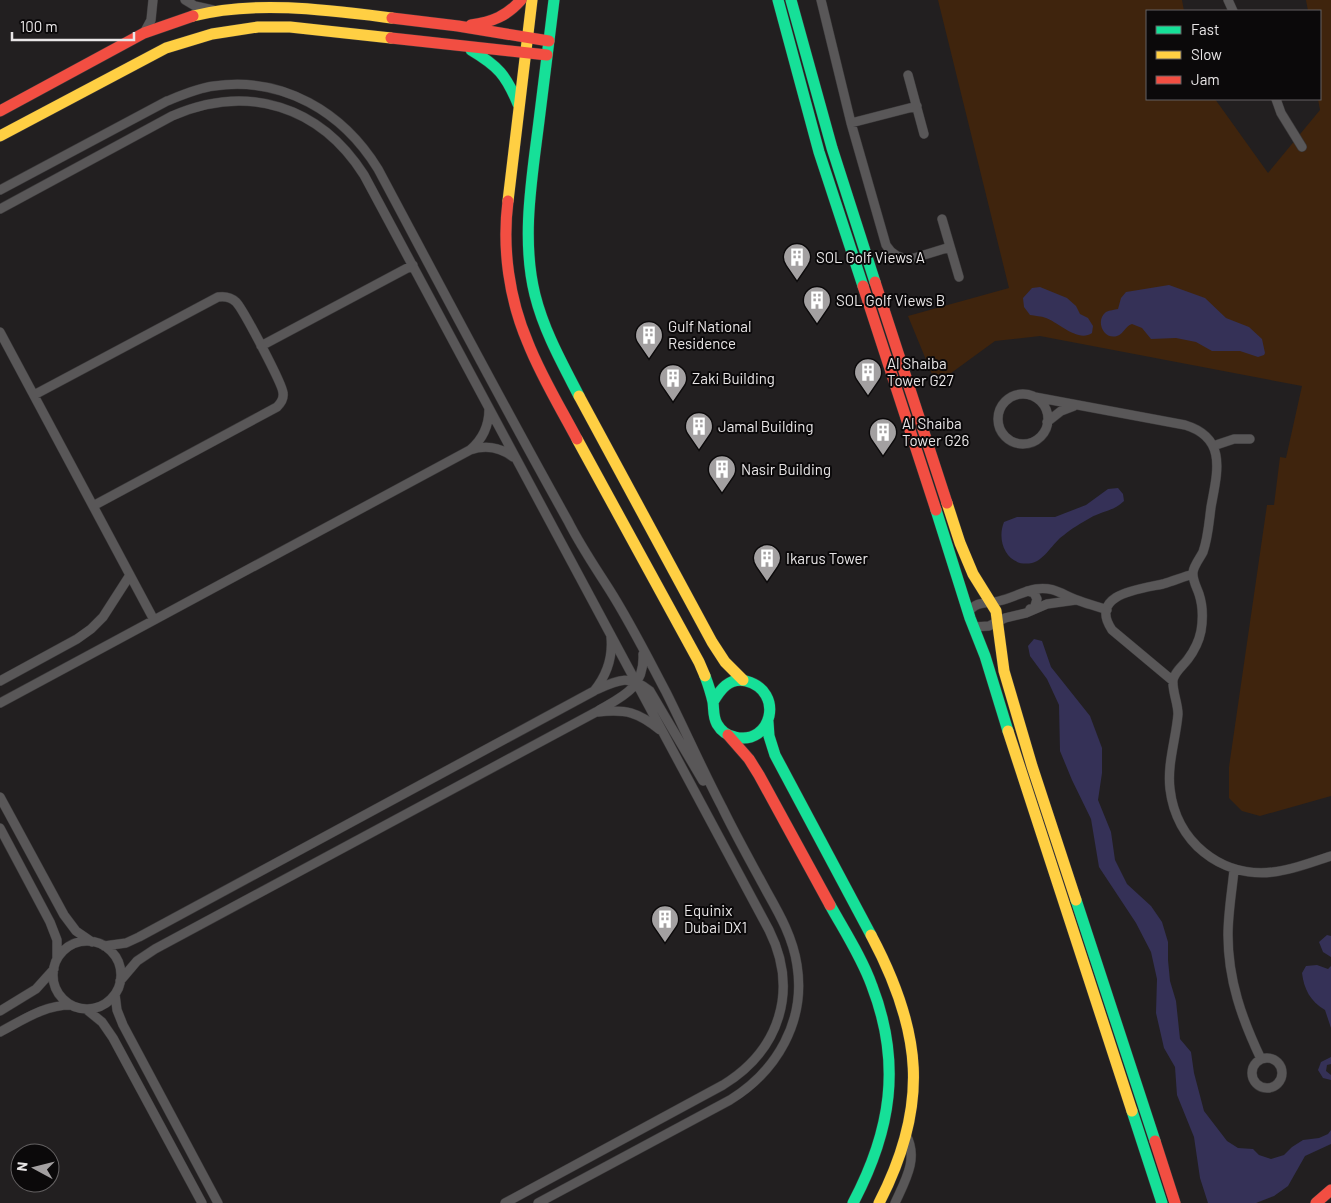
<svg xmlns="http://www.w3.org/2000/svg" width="1331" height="1203" font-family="Barlow,sans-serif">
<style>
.green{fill:#3f240d}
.water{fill:#353157}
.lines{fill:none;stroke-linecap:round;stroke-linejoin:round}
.street-casing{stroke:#3b393a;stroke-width:10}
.fast-casing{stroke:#3b393a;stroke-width:12}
.slow-casing{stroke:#3b393a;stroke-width:12}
.jam-casing{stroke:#3b393a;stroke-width:12}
.street{stroke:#595758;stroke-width:9}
.fast{stroke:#16e098;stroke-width:11}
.slow{stroke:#ffcf43;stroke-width:11}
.jam{stroke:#f24e42;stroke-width:11}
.labels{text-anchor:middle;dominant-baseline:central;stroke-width:4;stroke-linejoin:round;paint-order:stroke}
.poi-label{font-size:15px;fill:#e9e6e7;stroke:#0b090a;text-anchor:start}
</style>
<rect width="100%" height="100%" fill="#221f20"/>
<!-- green -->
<path class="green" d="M 938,0 L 1182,0 L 1184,11 L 1147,11 L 1147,99 L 1215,99 L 1268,173 L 1320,110 L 1318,99 L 1320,99 L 1320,11 L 1308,11 L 1306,0 L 1331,0 L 1331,796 L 1260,816 L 1242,811 L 1229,798 L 1229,767 L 1267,505 L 1274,505 L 1280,457 L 1286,458 L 1302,386 L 1040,336 L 995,341 L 936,384 L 908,316 L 1009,288 Z"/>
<!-- water -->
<path class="water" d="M 1169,285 L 1205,298 L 1226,318 L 1249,327 L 1262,339 L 1265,353 L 1264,355 L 1258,357 L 1240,351 L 1212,351 L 1196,342 L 1176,338 L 1151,339 L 1142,328 L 1132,324 C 1125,326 1124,334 1117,336 C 1103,340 1095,320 1106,312 C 1110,310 1114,310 1118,309 L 1121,298 L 1126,292 Z
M 1040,287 L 1067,298 L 1076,306 L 1080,314 L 1088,318 L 1093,326 L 1092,333 C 1078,343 1058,322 1046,318 C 1041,316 1035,316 1030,315 L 1024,307 L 1023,298 L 1032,288 Z
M 1118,488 L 1123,494 L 1124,501 C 1114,511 1102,511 1090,518 C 1081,523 1071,529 1064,535 C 1053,542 1045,560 1032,563 C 1007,568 996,541 1004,522 L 1017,517 L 1055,517 L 1086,505 L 1108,489 Z
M 1034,639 L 1042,641 L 1051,667 L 1090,716 L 1102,748 L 1102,773 L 1098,800 L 1111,832 L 1115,860 L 1127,884 L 1151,906 L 1162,922 L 1168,942 L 1168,960 L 1170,981 L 1176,1001 L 1180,1039 L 1191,1052 L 1194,1073 L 1204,1111 L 1227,1141 L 1238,1148 L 1253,1149 L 1259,1155 L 1271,1159 L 1284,1155 L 1292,1147 L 1303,1140 L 1319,1138 L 1328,1134 L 1331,1130 L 1331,1144 L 1305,1156 L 1288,1186 L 1274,1196 L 1256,1203 L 1208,1203 L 1200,1178 L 1194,1137 L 1177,1095 L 1175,1067 L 1164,1048 L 1156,1013 L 1157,979 L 1151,952 L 1136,923 L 1099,867 L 1091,819 L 1072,780 L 1060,751 L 1059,705 L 1047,679 L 1030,656 L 1028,646 Z
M 1327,935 L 1331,936 L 1331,957 L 1323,952 L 1319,942 Z
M 1317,965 L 1328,969 L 1331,966 L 1331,1028 L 1325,1010 C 1310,1001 1304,989 1302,973 L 1306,966 Z
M 1331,1057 L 1331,1064 L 1327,1065 L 1326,1071 L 1331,1075 L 1331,1080 L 1323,1078 L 1318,1070 L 1321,1062 Z"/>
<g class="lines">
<!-- street casing -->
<g class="street-casing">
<path id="street" d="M 185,0 L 195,6 L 213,10
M 821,0 L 851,123 L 886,245 C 892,255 900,259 911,259 L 950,247
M 1228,0 L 1233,11
M 144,33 L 151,20 L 153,0
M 908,75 L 924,134
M 1276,99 L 1281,113 L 1302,147
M 851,123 L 917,106
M 0,190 L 167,101 C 182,95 198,88 214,86 C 283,76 343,112 378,169 C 441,287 503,405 568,521 C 580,545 595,567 609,589 C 630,622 648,658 666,692 C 685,730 702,769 722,807 C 736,836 752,864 767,892 C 780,915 793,938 797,965 C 806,1021 777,1071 730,1100 L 538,1203
M 0,209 L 172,116 C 248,83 320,106 364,175 L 769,930 C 799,990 780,1050 723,1085 L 505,1203
M 942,219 L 959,277
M 0,332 L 154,620
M 261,346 L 413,265
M998 419a25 25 0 1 1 50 0a25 25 0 1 1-50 0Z
M 34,395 L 218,297 C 225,296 231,297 236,302 C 243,309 283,385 283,393 C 284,399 281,403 277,407 L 93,506
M 1035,397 L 1185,425 C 1228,438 1217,473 1211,507 C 1209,522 1208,538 1203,552 C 1200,558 1194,565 1193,572 C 1192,579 1197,588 1199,594 C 1203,606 1203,619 1201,631 C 1199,641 1194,651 1188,659 C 1183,666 1175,671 1173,680 C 1172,691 1178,703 1178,714 C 1176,739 1167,764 1170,789 C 1176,841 1220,878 1273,872 C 1293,870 1312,862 1331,856
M 1047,422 L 1061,411 L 1074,406
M 1213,446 L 1234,439 L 1250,439
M 470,450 C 483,439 489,425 489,409
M 1027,591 L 1034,593 L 1037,599 L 1034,609 L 1030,609
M 968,613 C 976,600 987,604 999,601 C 1012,598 1024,591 1036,589 C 1053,586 1063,595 1077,600 C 1087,604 1097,606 1107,610
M 973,627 L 989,626 L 1005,618 L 1026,613 L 1047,604 L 1076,600
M 0,681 L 77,639 L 91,629 L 103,617 L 130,575
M 1173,681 L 1112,630 C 1088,594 1140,589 1163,584 C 1173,581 1183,577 1193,574
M 596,690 C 618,680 629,674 650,691 L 703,781
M 0,703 L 470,450 C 485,445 500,447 513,457
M 598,712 C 626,709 638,712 660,730
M 0,797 L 64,915 L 76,931 L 92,942
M 0,828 L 50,922 L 57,940 L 57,959
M 1234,870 C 1232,891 1228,913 1228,935 C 1228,980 1242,1019 1261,1059
M53 975a34 34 0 1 1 68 0a34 34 0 1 1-68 0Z
M 104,946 L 126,943 L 139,937 L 594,691 C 607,675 613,658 611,637
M 120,981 L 137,961 L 155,949 L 596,712 C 621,697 645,689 643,654
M 115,994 L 117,1010 L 123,1025 L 218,1203
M 86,1009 L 102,1022 L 113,1038 L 202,1203
M 0,1011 L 36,989 L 54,969
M 0,1032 C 23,1020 44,1005 71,1005
M1252 1073a15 15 0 1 1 30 0a15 15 0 1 1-30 0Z
M 895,1203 C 905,1181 919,1158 906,1135"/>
</g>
<!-- fast casing -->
<g class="fast-casing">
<path id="fast" d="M 554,0 C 549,40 544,81 539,121 C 532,178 521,239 535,295 C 544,331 562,363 579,396
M 778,0 L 819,152 L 863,286
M 791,0 L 832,148 L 875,282
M 471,50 C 498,66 506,75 518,104
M 936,510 L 970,618 L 985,656 L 1008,731
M 705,676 C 708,684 711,693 713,702 C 714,710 713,717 717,724 C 721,731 728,736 735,737 C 772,746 785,691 746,681 C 729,677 720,690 713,702
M 768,722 L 769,736 L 775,755 L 871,935
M 1076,900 L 1155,1141
M 830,905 C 845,932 862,958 872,986 C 902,1064 891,1131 853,1203
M 1132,1111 L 1162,1203"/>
</g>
<!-- slow casing -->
<g class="slow-casing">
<path id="slow" d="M 193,16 C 255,0 328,10 392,18
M 0,136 L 166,48 L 212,34 L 258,27 L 290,27 L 391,38
M 508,201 L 532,0
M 579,396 L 712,642 L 725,662 L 743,680
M 577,439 L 699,662 L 705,676
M 947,503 L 960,543 L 973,574 L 996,611 L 1004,671 L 1032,766 L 1076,900
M 1008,731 L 1132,1111
M 871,935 C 922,1031 930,1104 879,1203"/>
</g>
<!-- jam casing -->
<g class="jam-casing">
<path id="jam" d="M 392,18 L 458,26 L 549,41
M 471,25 C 492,22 507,16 521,0
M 391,38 L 547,55
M 0,111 L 144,33 L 193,16
M 508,201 C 502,248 509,299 528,343 C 541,376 560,407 577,439
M 875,282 L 947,503
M 863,286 L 936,510
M 728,735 L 749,759 L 759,775 L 830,905
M 1155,1141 L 1175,1203
M 1316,1203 L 1331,1190"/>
</g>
<!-- street -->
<use href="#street" class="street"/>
<!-- fast -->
<use href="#fast" class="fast"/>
<!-- slow -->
<use href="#slow" class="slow"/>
<!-- jam -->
<use href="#jam" class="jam"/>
</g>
<!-- icons -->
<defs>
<g id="building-pin" transform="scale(1.4375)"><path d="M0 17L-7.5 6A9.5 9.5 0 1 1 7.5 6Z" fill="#a3a0a1" stroke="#0b090a"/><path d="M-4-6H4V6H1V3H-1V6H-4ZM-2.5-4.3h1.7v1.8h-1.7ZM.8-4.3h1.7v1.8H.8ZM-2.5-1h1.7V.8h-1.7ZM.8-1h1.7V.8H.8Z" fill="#fff"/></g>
</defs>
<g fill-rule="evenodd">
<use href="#building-pin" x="797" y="257"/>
<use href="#building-pin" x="817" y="300"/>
<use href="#building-pin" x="649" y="335"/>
<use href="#building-pin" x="868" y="372"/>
<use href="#building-pin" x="673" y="378"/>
<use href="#building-pin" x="699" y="426"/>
<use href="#building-pin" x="883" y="432"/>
<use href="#building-pin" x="722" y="469"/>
<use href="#building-pin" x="767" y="558"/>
<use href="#building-pin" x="665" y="919"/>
</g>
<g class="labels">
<!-- poi labels -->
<g class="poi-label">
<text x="816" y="257">SOL Golf Views A</text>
<text x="836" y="300">SOL Golf Views B</text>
<text x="668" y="326">Gulf National<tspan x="668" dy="17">Residence</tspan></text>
<text x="887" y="363">Al Shaiba<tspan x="887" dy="17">Tower G27</tspan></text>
<text x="692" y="378">Zaki Building</text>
<text x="902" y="423">Al Shaiba<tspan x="902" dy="17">Tower G26</tspan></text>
<text x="718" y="426">Jamal Building</text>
<text x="741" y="469">Nasir Building</text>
<text x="786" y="558">Ikarus Tower</text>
<text x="684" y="910">Equinix<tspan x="684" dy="17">Dubai DX1</tspan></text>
</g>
</g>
<!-- legend -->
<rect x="1146" y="10" width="175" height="90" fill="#0b090a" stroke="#646162"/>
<rect x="1156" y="26" width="25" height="8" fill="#16e098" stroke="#646162"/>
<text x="1191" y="35" font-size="15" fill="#e9e6e7">Fast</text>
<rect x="1156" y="51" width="25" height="8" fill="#ffcf43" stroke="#646162"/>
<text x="1191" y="60" font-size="15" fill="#e9e6e7">Slow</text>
<rect x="1156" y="76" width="25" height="8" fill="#f24e42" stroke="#646162"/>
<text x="1191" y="85" font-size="15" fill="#e9e6e7">Jam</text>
<!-- north arrow -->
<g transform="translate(35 1168) rotate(277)"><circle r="24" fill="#0b090a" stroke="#646162"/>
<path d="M0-4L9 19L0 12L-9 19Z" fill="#a3a0a1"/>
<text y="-8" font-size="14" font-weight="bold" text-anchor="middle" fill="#e9e6e7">N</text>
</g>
<!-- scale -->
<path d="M12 32v8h122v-8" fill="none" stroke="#e9e6e7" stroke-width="2.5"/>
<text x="20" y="32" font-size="15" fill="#e9e6e7" stroke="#0b090a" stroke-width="4" paint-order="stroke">100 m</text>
</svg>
